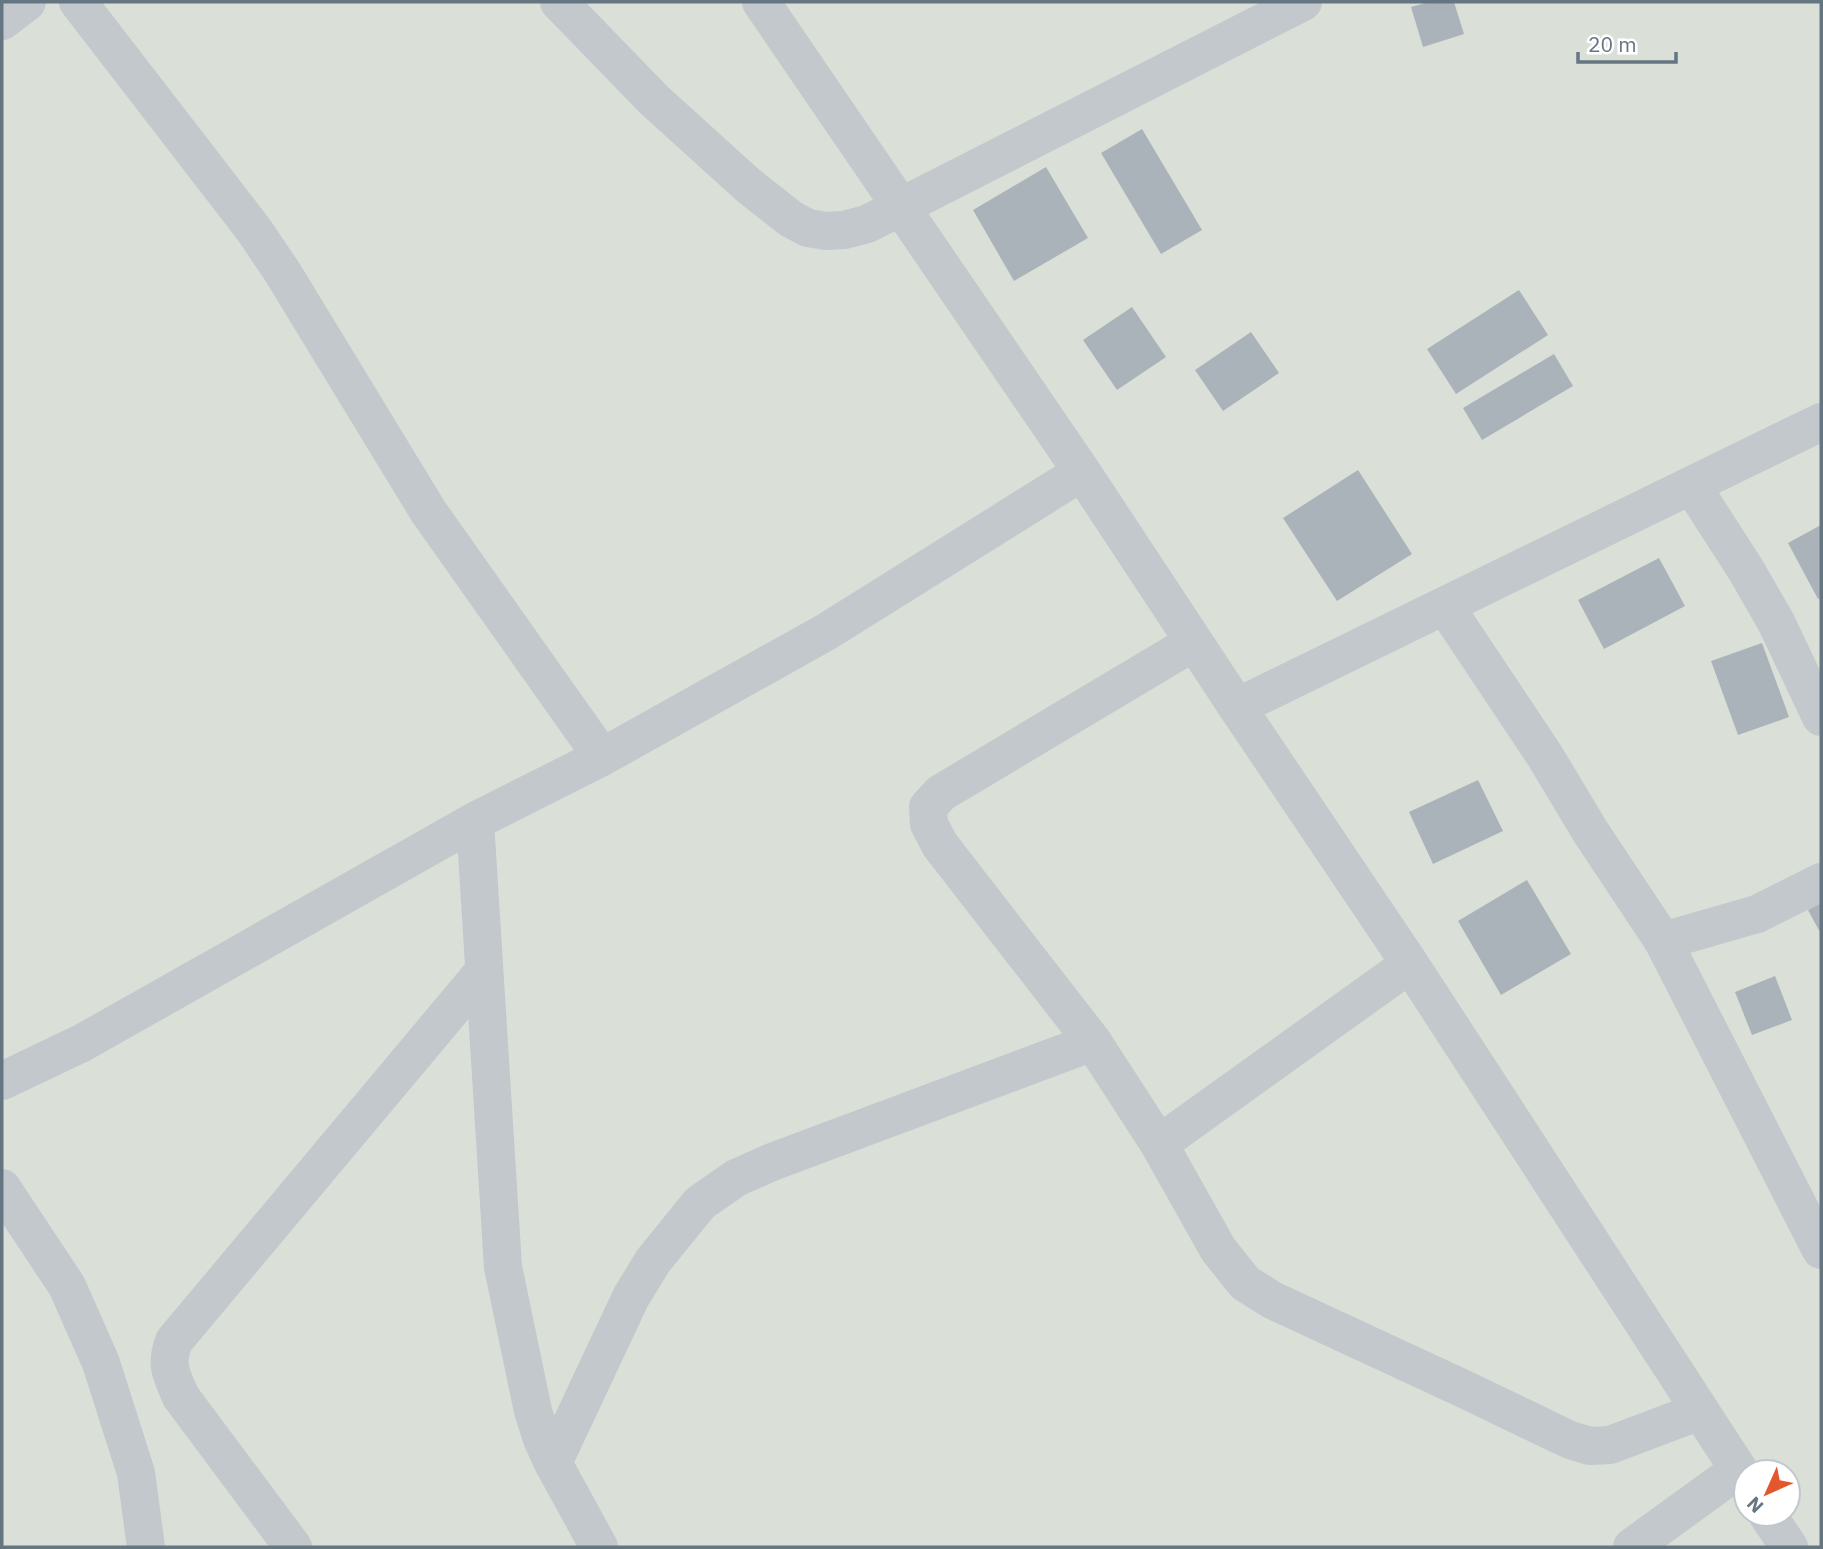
<svg xmlns="http://www.w3.org/2000/svg" width="1823" height="1549" font-family="'IBM Plex Sans',sans-serif">
<style>
.green{fill:#dadfd7;fill-rule:evenodd}
.building{fill:#aab3b9}
.lines{fill:none;stroke-linecap:round;stroke-linejoin:round}
.minor{stroke:#c3c8cc;stroke-width:38}
</style>
<rect width="100%" height="100%" fill="#fafaf8"/>
<!-- green -->
<path class="green" d="M 2,2 L 1821,2 L 1821,1547 L 2,1547 ZM 1746,1472 L 1788,1472 L 1788,1514 L 1746,1514 Z"/>
<!-- building -->
<path class="building" d="M 1429,2 L 1454,2 L 1464,34 L 1423,47 L 1411,7 Z
M 1142,129 L 1202,230 L 1161,254 L 1101,153 Z
M 1046,167 L 1088,238 L 1014,281 L 973,210 Z
M 1519,290 L 1548,335 L 1456,394 L 1427,349 Z
M 1132,307 L 1166,357 L 1117,390 L 1083,340 Z
M 1251,332 L 1279,373 L 1223,411 L 1195,370 Z
M 1554,354 L 1573,386 L 1482,440 L 1463,408 Z
M 1358,470 L 1412,554 L 1337,601 L 1283,518 Z
M 1821,525 L 1821,598 L 1818,599 L 1788,543 Z
M 1659,558 L 1685,606 L 1604,649 L 1578,600 Z
M 1762,643 L 1789,717 L 1738,735 L 1711,661 Z
M 1478,780 L 1503,831 L 1433,864 L 1409,812 Z
M 1527,880 L 1571,954 L 1501,995 L 1458,921 Z
M 1821,903 L 1821,934 L 1808,910 Z
M 1775,976 L 1792,1020 L 1752,1035 L 1735,992 Z"/>
<g class="lines">
<!-- minor -->
<path class="minor" d="M 78,2 L 254,230 L 283,273 L 428,511 L 602,757
M 559,2 L 654,100 L 749,186 L 791,219 L 808,228 L 826,231 L 844,230 L 867,224 L 1303,2
M 761,2 L 1082,472 L 1237,707 L 1410,964 L 1746,1481
M 2,21 L 27,2
M 1692,486 L 1746,570 L 1776,622 L 1821,717
M 1445,606 L 1545,756 L 1590,831 L 1663,941 L 1821,1250
M 1194,642 L 941,793 L 928,807 L 929,824 L 940,845 L 1093,1042 L 1159,1144 L 1218,1249 L 1245,1283 L 1272,1300 L 1466,1390 L 1570,1440 L 1590,1446 L 1610,1445 L 1700,1411
M 1237,707 L 1821,422
M 475,821 L 503,1267 L 533,1411 L 542,1439 L 553,1463 L 599,1547
M 1663,941 L 1757,914 L 1821,882
M 2,1081 L 82,1043 L 475,821 L 602,757 L 826,632 L 1082,472
M 1159,1144 L 1410,964
M 2,1188 L 67,1286 L 101,1363 L 136,1473 L 146,1547
M 553,1463 L 631,1297 L 653,1261 L 700,1203 L 736,1178 L 772,1162 L 1093,1042
M 1767,1514 L 1789,1547
M 293,1547 L 181,1397 C 171,1374 165,1365 174,1341 L 484,971
M 1632,1547 L 1738,1470"/>
</g>
<!-- border -->
<rect width="1823" height="1549" fill="none" stroke="#657683" stroke-width="7"/>
<!-- north arrow -->
<g transform="translate(1767 1493) rotate(225)"><circle r="33" fill="#ffffff" stroke="#c1c8cd" stroke-width="2"/>
<path d="M0-5L12 26L0 18L-12 26Z" fill="#e4572e"/>
<text y="-10" font-size="19" font-weight="bold" text-anchor="middle" fill="#657683">N</text>
</g>
<!-- scale -->
<path d="M1578 52v10h98v-10" fill="none" stroke="#657683" stroke-width="3.5"/>
<text x="1588" y="52" font-size="21" fill="#657683" stroke="#ffffff" stroke-width="5" paint-order="stroke">20 m</text>
</svg>
